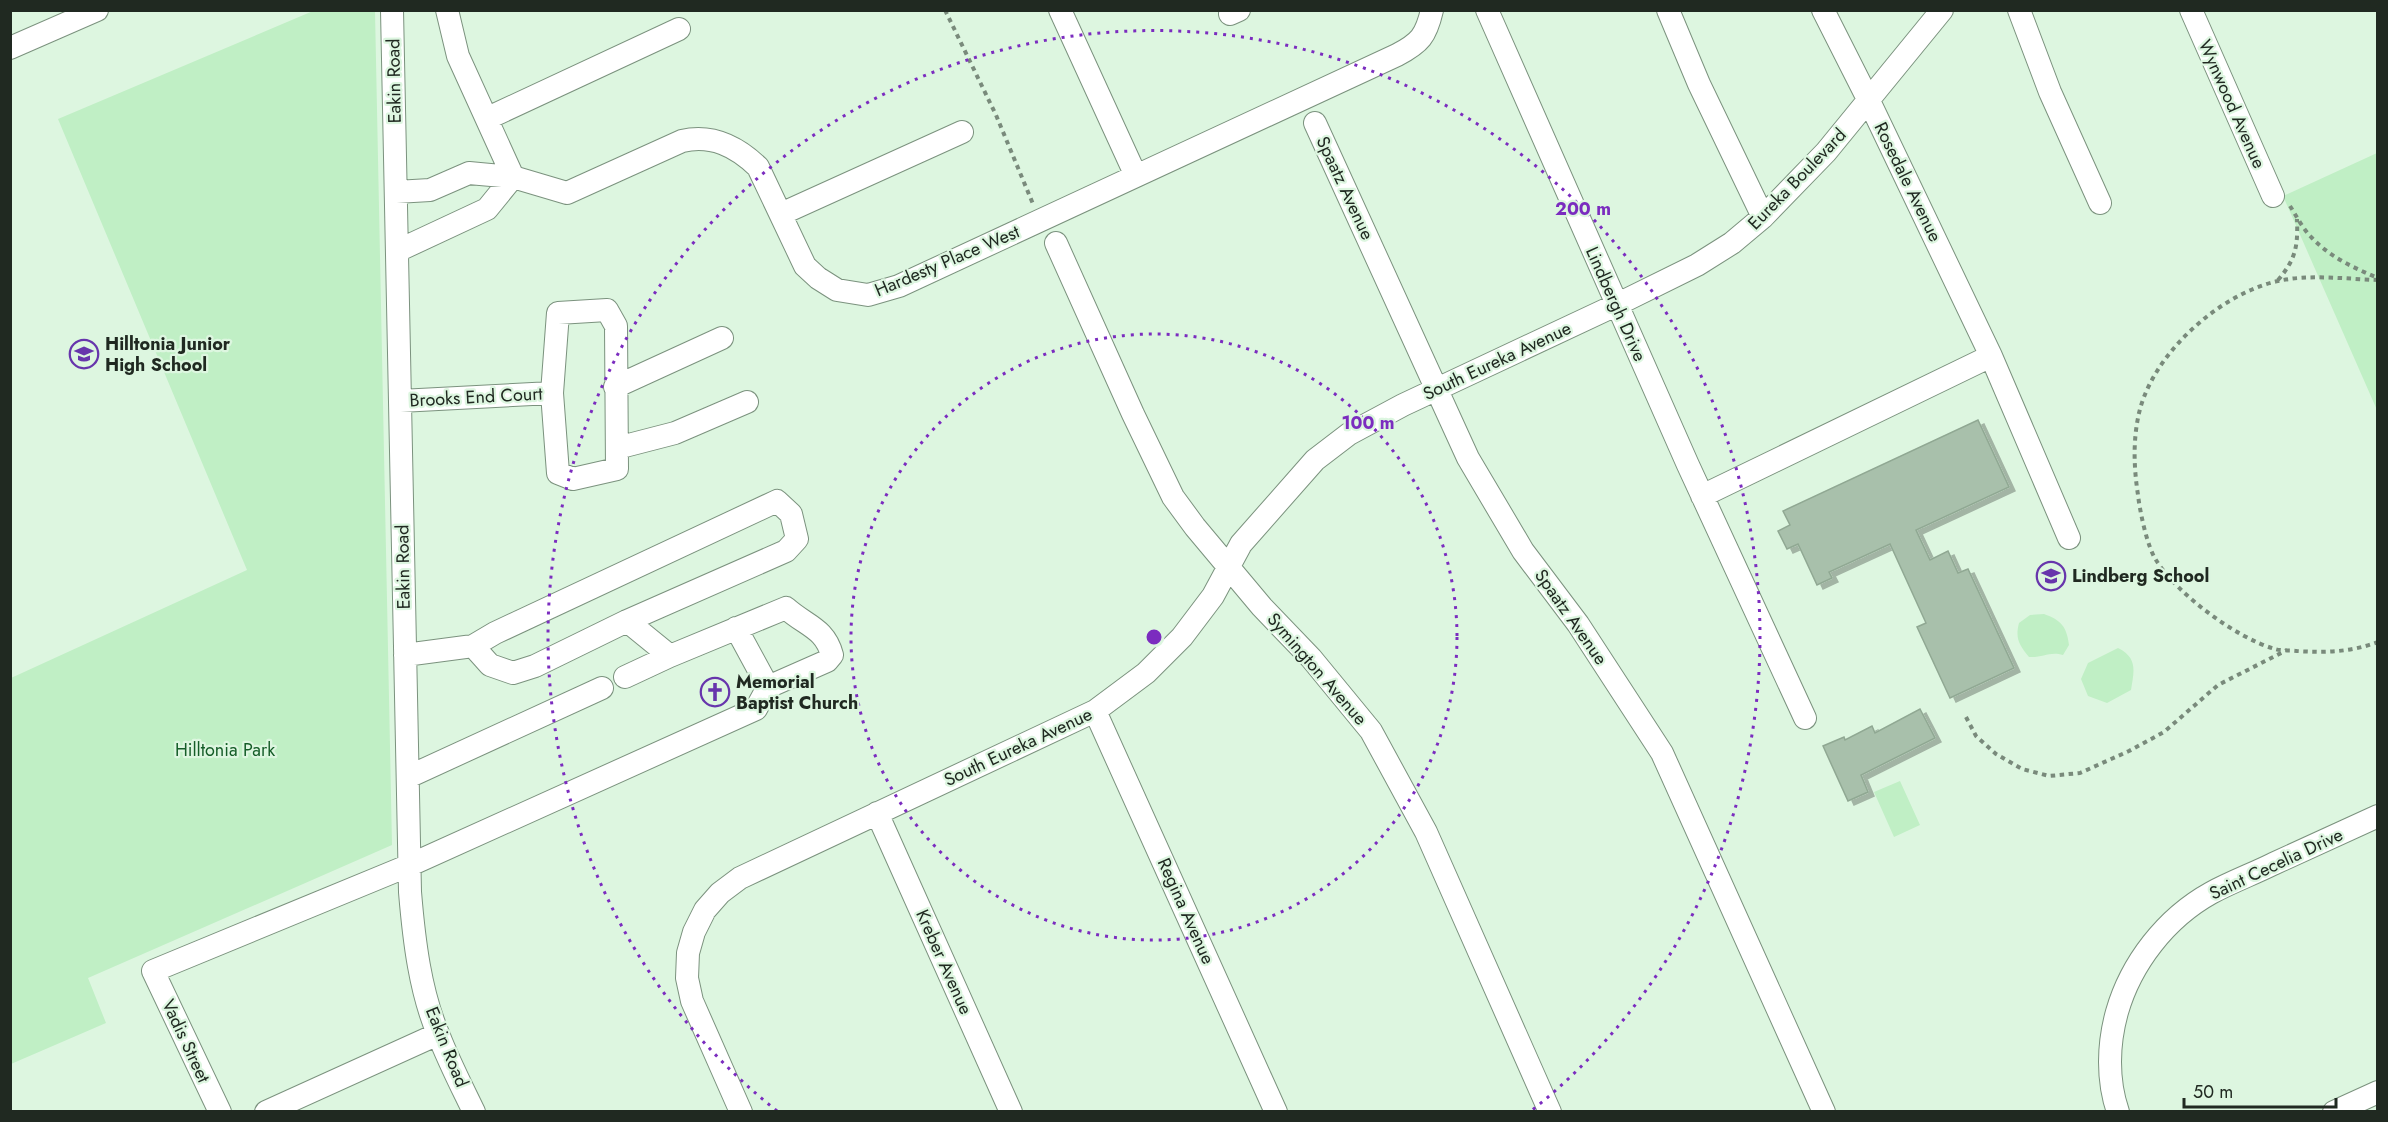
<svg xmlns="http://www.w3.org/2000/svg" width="2388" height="1122" font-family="Jost,sans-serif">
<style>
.green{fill:#c0efc5}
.building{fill:#a8c0ab;stroke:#90a893;stroke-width:1.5;filter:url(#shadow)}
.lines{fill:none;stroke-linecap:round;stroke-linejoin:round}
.minor-casing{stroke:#7b927e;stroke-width:24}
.path{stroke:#798a7b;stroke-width:4;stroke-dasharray:4.5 4.5;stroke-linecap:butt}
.minor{stroke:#fff;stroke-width:22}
.ring{fill:none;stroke:#7b2cbf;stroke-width:3;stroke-dasharray:3 6}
.labels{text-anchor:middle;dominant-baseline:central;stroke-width:4.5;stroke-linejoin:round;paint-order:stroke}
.street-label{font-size:18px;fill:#202921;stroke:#ddf6e0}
.poi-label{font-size:18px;font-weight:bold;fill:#202921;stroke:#ddf6e0;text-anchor:start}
.park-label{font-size:18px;fill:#155d28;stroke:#ddf6e0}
.centre{fill:#7b2cbf;stroke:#ddf6e0;stroke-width:3}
.ring-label{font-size:18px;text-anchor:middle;font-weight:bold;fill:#7b2cbf;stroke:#ddf6e0;stroke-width:4.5;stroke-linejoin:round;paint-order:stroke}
</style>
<defs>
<filter id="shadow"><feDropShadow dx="6" dy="4" stdDeviation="0" flood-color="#0004"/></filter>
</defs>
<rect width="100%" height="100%" fill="#ddf6e0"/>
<!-- green -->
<path class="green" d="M 313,11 L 375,11 L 392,845 L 88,978 L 106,1023 L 11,1064 L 11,678 L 247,570 L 58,119 Z
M 2377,153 L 2377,410 L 2283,196 Z
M 2044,614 C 2061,620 2067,627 2069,645 L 2063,655 C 2050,651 2042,658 2029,657 C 2019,645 2015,638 2019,623 L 2030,615 Z
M 2118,648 C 2138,658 2134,671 2131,690 L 2107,703 L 2088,696 L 2081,679 L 2088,663 Z
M 1900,781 L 1920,825 L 1894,837 L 1874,792 Z"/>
<!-- building -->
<path class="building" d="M 1978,420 L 2009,487 L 1916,530 L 1930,560 L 1948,551 L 1958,573 L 1968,569 L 2014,668 L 1950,698 L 1917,627 L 1926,623 L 1890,544 L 1829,572 L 1832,578 L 1817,585 L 1798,544 L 1787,549 L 1778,531 L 1790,525 L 1783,511 Z
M 1920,709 L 1935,738 L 1861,775 L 1868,792 L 1848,801 L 1823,746 L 1844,737 L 1845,740 L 1872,726 L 1875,733 Z"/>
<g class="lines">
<!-- minor casing -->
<g class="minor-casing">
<path id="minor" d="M 392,10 L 410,892 C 414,940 420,992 439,1036 C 449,1062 462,1087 474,1112
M 447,10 L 458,56 L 513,177
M 1060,10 L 1136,176
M 1487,10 L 1688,465 L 1805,718
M 1668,10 L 1699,84 L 1763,217
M 1823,10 L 1869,101 L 1991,356 L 2069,538
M 2019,10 L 2050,92 L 2100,203
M 2191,10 L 2273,196
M 1230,14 L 1239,10
M 10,48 L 97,10
M 488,118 L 679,29
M 1315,123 L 1468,458 L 1523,551 L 1578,624 L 1662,753 L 1824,1112
M 396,192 L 430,190 L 469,173 L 513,177 L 567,193 L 682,141 C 712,134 736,146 758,167 L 805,266 L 818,278 L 837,290 L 868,295 L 899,286 L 1397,55 C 1420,43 1426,36 1432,10
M 781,214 L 962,132
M 1056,243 L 1133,414 L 1173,497 L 1195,527 L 1262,607 L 1311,658 L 1371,731 L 1426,832 L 1550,1112
M 397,251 L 487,209 L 513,177
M 607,310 L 616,326 L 617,469 L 573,479 L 558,473 L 552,393 L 558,313 Z
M 615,387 L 722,338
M 400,401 L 552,393
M 617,448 L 675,433 L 747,402
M 1702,496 L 1991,356
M 627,621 L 670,656 L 786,608 C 806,626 825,628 832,655 L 827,661 L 768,687 L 736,628
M 405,655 L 473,646 L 495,633 L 777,501 L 791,514 L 797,539 L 786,551 L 627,621 L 535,666 L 513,673 L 490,665 L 473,646
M 625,677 L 670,656
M 1095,711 L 1276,1112
M 408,777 L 602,688
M 877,813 L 1011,1112
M 220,1112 L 153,971 L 410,865 L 756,709 L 768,687
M 266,1112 L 438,1034
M 741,1112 L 692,1001 L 687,978 L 688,953 L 694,932 L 705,910 L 720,893 L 740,878 L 1095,711 L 1146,673 L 1182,637 L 1213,596 L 1241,544 L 1315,460 L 1349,434 L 1403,405 L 1616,305 L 1697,265 L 1732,243 L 1763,217 L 1826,152 L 1942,10
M 2118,1112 C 2107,1080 2108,1044 2117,1012 C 2131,963 2166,918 2211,893 C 2231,882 2253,874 2273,864 C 2308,848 2343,832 2378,816
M 2334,1112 L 2378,1092"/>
</g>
<!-- path -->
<path class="path" d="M 945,10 L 996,115 L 1033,204
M 2290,206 C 2297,217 2303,229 2312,238 C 2330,257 2354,268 2378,278
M 2278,280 C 2296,259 2298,246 2297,219
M 2378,280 C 2346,279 2309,274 2278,281 C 2218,294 2149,357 2138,418 C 2133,443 2134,469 2138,495 C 2140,512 2147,546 2156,560 C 2177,594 2236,638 2275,649 C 2281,651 2290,650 2297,651 C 2325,653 2351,652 2378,642
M 1966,717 L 1976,736 L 1996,754 L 2022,769 L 2049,776 L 2080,773 L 2129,751 L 2164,732 L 2218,685 L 2287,650"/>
<!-- minor -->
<use href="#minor" class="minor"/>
</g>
<!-- distance rings -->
<g class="ring">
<circle cx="1154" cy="637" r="303"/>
<path d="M777 1111A606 606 0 1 1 1531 1111"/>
</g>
<!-- icons -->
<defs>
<g id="school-ring" transform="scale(1.5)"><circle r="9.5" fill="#ddf6e0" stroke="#6735ac" stroke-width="1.5"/><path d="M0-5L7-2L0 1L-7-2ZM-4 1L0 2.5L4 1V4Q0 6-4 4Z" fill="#6735ac"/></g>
<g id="church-ring" transform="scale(1.5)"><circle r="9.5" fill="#ddf6e0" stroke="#6735ac" stroke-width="1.5"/><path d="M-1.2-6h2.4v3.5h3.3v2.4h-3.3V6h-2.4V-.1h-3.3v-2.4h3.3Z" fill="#6735ac"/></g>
</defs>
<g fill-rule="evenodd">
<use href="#school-ring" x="84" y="354"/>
<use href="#school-ring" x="2051" y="576"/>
<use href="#church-ring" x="715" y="692"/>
</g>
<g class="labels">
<!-- street labels -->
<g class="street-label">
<text transform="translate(394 81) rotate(-91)">Eakin Road</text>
<text transform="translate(2232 104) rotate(66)">Wynwood Avenue</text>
<text transform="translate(1797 179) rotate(-46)">Eureka Boulevard</text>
<text transform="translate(1908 182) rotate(64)">Rosedale Avenue</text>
<text transform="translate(1345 188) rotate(65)">Spaatz Avenue</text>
<text transform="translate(947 261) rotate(-23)">Hardesty Place West</text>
<text transform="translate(1616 304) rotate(66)">Lindbergh Drive</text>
<text transform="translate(1497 361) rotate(-25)">South Eureka Avenue</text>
<text transform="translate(476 397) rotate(-3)">Brooks End Court</text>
<text transform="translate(403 567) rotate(-91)">Eakin Road</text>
<text transform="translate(1571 617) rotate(55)">Spaatz Avenue</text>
<text transform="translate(1317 669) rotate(49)">Symington Avenue</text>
<text transform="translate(1018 747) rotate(-25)">South Eureka Avenue</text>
<text transform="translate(2276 864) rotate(-25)">Saint Cecelia Drive</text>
<text transform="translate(1186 911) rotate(66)">Regina Avenue</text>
<text transform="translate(944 962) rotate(66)">Kreber Avenue</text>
<text transform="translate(186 1041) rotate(65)">Vadis Street</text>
<text transform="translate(447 1047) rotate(68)">Eakin Road</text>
</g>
<!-- poi labels -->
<g class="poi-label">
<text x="105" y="344">Hilltonia Junior<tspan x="105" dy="21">High School</tspan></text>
<text x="2072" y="576">Lindberg School</text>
<text x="736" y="682">Memorial<tspan x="736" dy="21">Baptist Church</tspan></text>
</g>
<!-- park labels -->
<g class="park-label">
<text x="225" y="750">Hilltonia Park</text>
</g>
</g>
<circle cx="1154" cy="637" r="9" class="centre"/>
<g class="ring-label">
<text x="1583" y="215">200 m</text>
<text x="1368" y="429">100 m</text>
</g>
<!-- border -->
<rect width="2388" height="1122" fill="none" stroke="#202921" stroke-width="24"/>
<!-- scale -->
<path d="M2184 1098v9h152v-9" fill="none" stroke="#202921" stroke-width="3"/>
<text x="2193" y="1098" font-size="18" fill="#202921" stroke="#ddf6e0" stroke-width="4.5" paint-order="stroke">50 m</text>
</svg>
